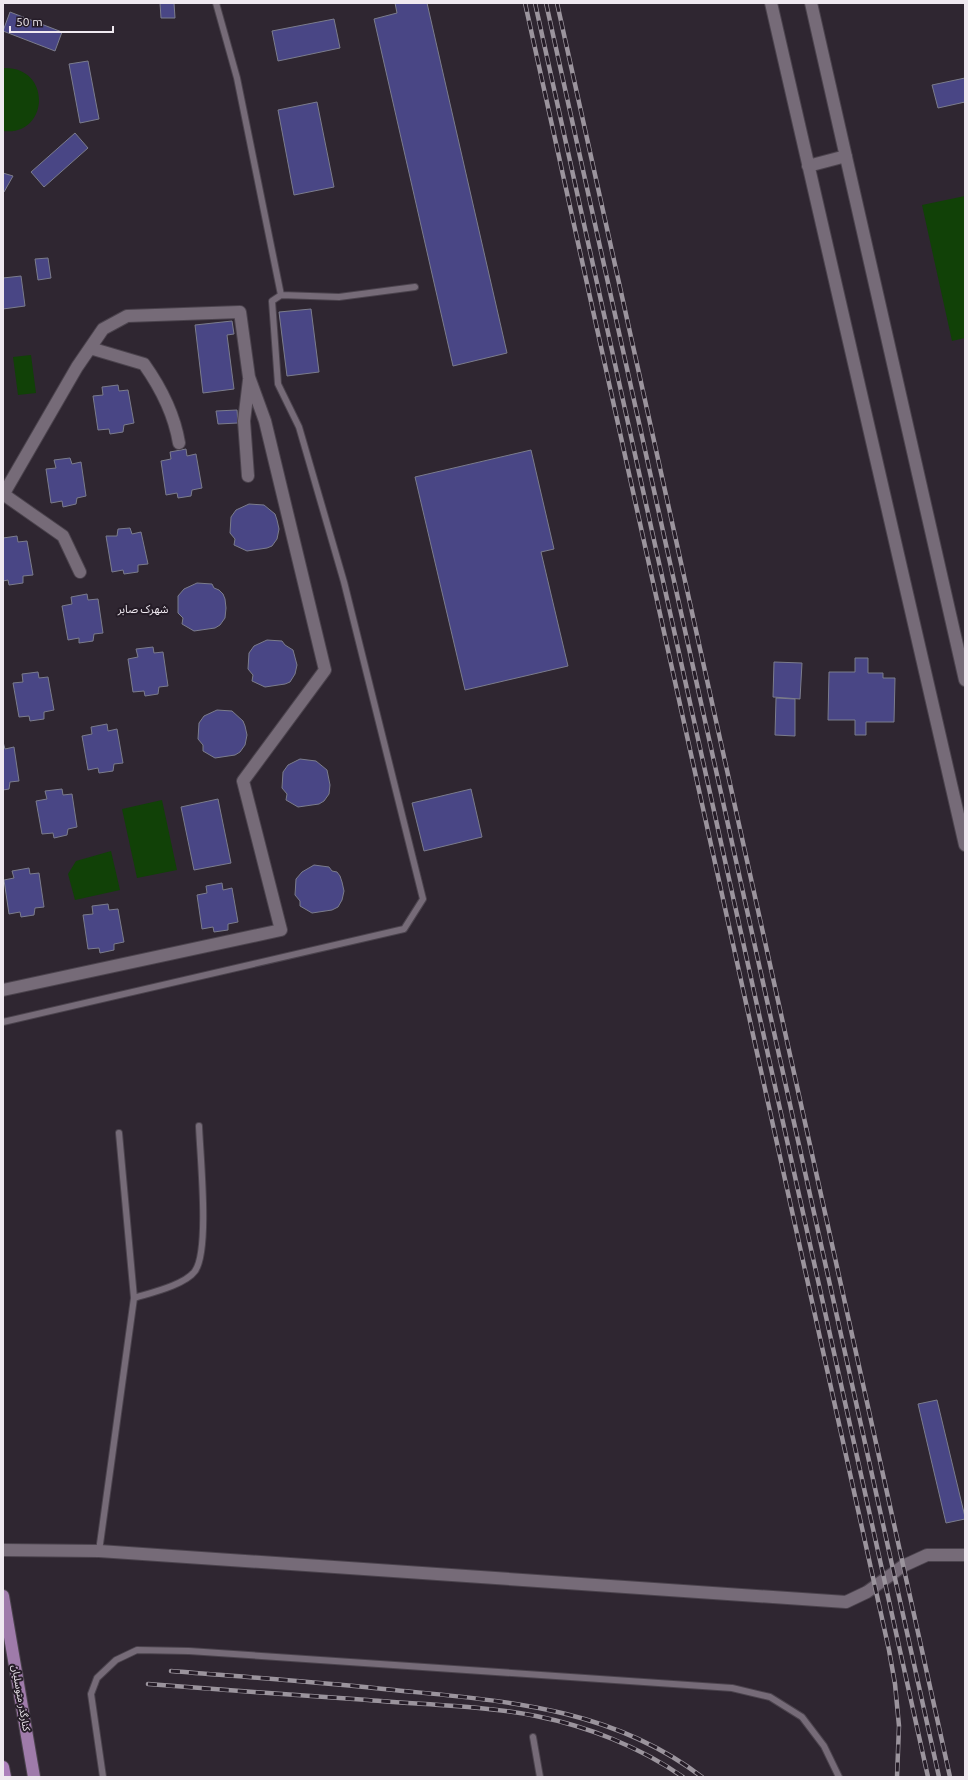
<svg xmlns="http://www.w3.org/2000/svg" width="968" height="1780" font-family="Ubuntu,'Noto Sans Arabic',sans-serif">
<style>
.green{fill:#114107}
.building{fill:#494685;stroke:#7b7c8c}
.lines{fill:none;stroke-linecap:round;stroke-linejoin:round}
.service-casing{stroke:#4b434d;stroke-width:8}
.minor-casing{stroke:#4b434d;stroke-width:14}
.tertiary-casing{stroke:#4b434d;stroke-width:14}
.primary-casing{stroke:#4b434d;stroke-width:14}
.trunk-casing{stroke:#4b434d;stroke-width:14}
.service{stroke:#766b78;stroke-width:6}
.minor{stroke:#766b78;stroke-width:12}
.tertiary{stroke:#766b78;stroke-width:12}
.primary{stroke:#9f7baa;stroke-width:12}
.trunk{stroke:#ac80bb;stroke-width:12}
.rail-casing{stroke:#9b949d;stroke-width:4.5}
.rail{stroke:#251c27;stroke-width:3;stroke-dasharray:9;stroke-linecap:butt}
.labels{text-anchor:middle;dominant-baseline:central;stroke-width:4;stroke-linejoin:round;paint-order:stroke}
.street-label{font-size:10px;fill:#efe9f0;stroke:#251c27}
.neighbourhood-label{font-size:11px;fill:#efe9f0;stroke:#251c27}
</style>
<rect width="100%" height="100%" fill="#2f2631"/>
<!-- green -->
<path class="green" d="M 3,68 C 53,66 49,137 3,131 Z
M 965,196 L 965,338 L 952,341 L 922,205 Z
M 31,355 L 36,393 L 18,395 L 13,357 Z
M 162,800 L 177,870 L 137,878 L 122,809 Z
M 111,851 L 120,890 L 75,900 L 68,874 L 76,861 Z"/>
<!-- building -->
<path class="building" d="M 160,3 L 174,3 L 175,18 L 161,18 Z
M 395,3 L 427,3 L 507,353 L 453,366 L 374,19 L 397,13 Z
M 10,12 L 62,32 L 55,51 L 3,31 Z
M 334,19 L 340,48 L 278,61 L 272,31 Z
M 88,61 L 99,119 L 80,123 L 69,64 Z
M 965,78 L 965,102 L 938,108 L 932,85 Z
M 317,102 L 334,187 L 294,195 L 278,110 Z
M 75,133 L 88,148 L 44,187 L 31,172 Z
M 3,173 L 13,176 L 4,192 L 3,192 Z
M 48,258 L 51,278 L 38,280 L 35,259 Z
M 21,276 L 25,306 L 3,309 L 3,278 Z
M 311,309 L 319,372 L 287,376 L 279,312 Z
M 232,321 L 234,334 L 227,335 L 234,389 L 203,393 L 195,325 Z
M 118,385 L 119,391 L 128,390 L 134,423 L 124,425 L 123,432 L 110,434 L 109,429 L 98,430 L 93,396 L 103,395 L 102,387 Z
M 237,410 L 238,423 L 218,424 L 216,411 Z
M 186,449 L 187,456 L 196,454 L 202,488 L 192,490 L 191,496 L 178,498 L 177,493 L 166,495 L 161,461 L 171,459 L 170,452 Z
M 531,450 L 554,549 L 541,552 L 568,666 L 465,690 L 415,477 Z
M 70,458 L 72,464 L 81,462 L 86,496 L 77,498 L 76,504 L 63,507 L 62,501 L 51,503 L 46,469 L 56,468 L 54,460 Z
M 249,504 L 264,505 L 275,514 L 277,520 L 279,529 L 277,539 L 272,546 L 267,548 L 247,551 L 234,545 L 235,539 L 230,533 L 231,517 L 236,510 Z
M 130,528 L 132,534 L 141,532 L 148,564 L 138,565 L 138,572 L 124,574 L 123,570 L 112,572 L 106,536 L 117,536 L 118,529 Z
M 17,536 L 18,542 L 27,541 L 33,575 L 23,576 L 23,583 L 9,585 L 8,580 L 3,581 L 3,538 Z
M 197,583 L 212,584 L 214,588 L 219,590 L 223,594 L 225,599 L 226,608 L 225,618 L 220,625 L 215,628 L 194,631 L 182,624 L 183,618 L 178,613 L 178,596 L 184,589 Z
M 87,594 L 88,600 L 98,599 L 103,633 L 94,634 L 93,641 L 79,643 L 79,638 L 68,640 L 62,606 L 72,604 L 71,597 Z
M 267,640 L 282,641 L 285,645 L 293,650 L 297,665 L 295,674 L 290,682 L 285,684 L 265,687 L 252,681 L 253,675 L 248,669 L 249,653 L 254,646 Z
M 153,647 L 154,653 L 163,652 L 168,686 L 159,687 L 158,694 L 145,696 L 144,691 L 133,692 L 128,659 L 138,657 L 136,649 Z
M 855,658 L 868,658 L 868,673 L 883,673 L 883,678 L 895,678 L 894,722 L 866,722 L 866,735 L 855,735 L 855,720 L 828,720 L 829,672 L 855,672 Z
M 774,662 L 802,663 L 800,699 L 773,697 Z
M 38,672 L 39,678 L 48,677 L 54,710 L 44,712 L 44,719 L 30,721 L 29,716 L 19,717 L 13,683 L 23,682 L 22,674 Z
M 776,698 L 795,699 L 795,736 L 775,735 Z
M 217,710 L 232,711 L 243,721 L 245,726 L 247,735 L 245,745 L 240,752 L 235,755 L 215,758 L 203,751 L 203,745 L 198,739 L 199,723 L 204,716 Z
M 107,724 L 108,731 L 117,729 L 123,763 L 114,764 L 113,771 L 99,773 L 98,768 L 88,770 L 82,736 L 92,734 L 91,727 Z
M 3,742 L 5,749 L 14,747 L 19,781 L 10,782 L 9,789 L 3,790 Z
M 300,759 L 316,761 L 327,770 L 330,785 L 329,794 L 324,801 L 319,804 L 298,807 L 286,800 L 287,794 L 282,788 L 283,772 L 288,765 Z
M 62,789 L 63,795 L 72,794 L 77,827 L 68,829 L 67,835 L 54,838 L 53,833 L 42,834 L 36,801 L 47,799 L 45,791 Z
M 471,789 L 482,837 L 424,851 L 412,803 Z
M 218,799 L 231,863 L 194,870 L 181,807 Z
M 314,865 L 329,867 L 332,871 L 337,872 L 340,876 L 342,882 L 344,891 L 342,900 L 338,907 L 332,910 L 312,913 L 300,906 L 300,901 L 295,895 L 296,879 L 302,872 Z
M 29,868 L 30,874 L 39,873 L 44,907 L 35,908 L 34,915 L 21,917 L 20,912 L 9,914 L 4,880 L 14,878 L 12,871 Z
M 222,883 L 223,890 L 232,888 L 238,922 L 228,924 L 228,930 L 214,932 L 213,927 L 202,929 L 197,895 L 207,893 L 206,886 Z
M 108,904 L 109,910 L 118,909 L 124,942 L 114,944 L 114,950 L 100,953 L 99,948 L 88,949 L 83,915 L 93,914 L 92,906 Z
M 937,1400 L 965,1517 L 965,1519 L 946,1523 L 918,1404 Z"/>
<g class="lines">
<!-- service casing -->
<g class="service-casing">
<path id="service" d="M 216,3 L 237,78 L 281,295
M 3,1022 L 404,929 L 423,899 L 344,582 L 299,427 L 278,384 L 272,301 L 281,295 L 339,297 L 415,287
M 134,1298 C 150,1293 185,1285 195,1271 C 210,1250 200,1155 199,1126
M 99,1551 L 134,1298 L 119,1133
M 533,1737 L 540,1777
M 103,1777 L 91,1694 L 97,1678 L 116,1660 L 137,1650 L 189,1651 L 732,1688 L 770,1697 L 802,1717 L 824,1746 L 839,1777"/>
</g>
<!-- minor casing -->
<g class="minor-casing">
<path id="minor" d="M 90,348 L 144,364 C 161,388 174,413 179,443
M 248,476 L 244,421 L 249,380
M 3,494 L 63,536 L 80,572
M 3,495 L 77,367 L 103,329 L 127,316 L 240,312 L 249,377 L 265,421 L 325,670 L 243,781 L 281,930 L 3,990
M 3,1550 L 99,1551 L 846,1602 L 867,1592 L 903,1566 L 927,1555 L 965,1555"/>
</g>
<!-- tertiary casing -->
<g class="tertiary-casing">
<path id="tertiary" d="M 771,3 L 965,845
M 811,3 L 965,680
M 808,166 L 846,156"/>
</g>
<!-- primary casing -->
<g class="primary-casing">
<path id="primary" d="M 3,1596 L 34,1777"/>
</g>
<!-- trunk casing -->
<g class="trunk-casing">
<path id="trunk" d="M 3,1767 L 5,1777"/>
</g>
<!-- service -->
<use href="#service" class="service"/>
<!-- minor -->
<use href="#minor" class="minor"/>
<!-- tertiary -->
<use href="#tertiary" class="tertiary"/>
<!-- primary -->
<use href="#primary" class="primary"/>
<!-- trunk -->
<use href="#trunk" class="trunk"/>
<!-- rail casing -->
<g class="rail-casing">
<path id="rail" d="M 525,3 L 889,1650 L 895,1684 L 899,1726 L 897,1777
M 535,3 L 928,1777
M 546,3 L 939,1777
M 557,3 L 950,1777
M 171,1671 C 245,1677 320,1682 394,1690 C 504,1701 610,1707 702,1777
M 148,1684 C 221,1690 295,1695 368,1700 C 424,1705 481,1705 536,1716 C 587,1726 640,1747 683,1777"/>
</g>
<!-- rail -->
<use href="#rail" class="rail"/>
</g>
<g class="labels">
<!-- street labels -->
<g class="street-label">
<text transform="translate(21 1698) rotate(80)">کنارگذر متوسلیان</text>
</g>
<!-- neighbourhood labels -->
<g class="neighbourhood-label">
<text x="143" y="609">شهرک صابر</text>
</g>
</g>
<!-- border -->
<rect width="968" height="1780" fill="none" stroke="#efe9f0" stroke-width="8"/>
<!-- scale -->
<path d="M10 26v6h103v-6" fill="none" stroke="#efe9f0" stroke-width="2"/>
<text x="16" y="26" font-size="12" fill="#efe9f0" stroke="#251c27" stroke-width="3" paint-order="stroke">50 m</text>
</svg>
